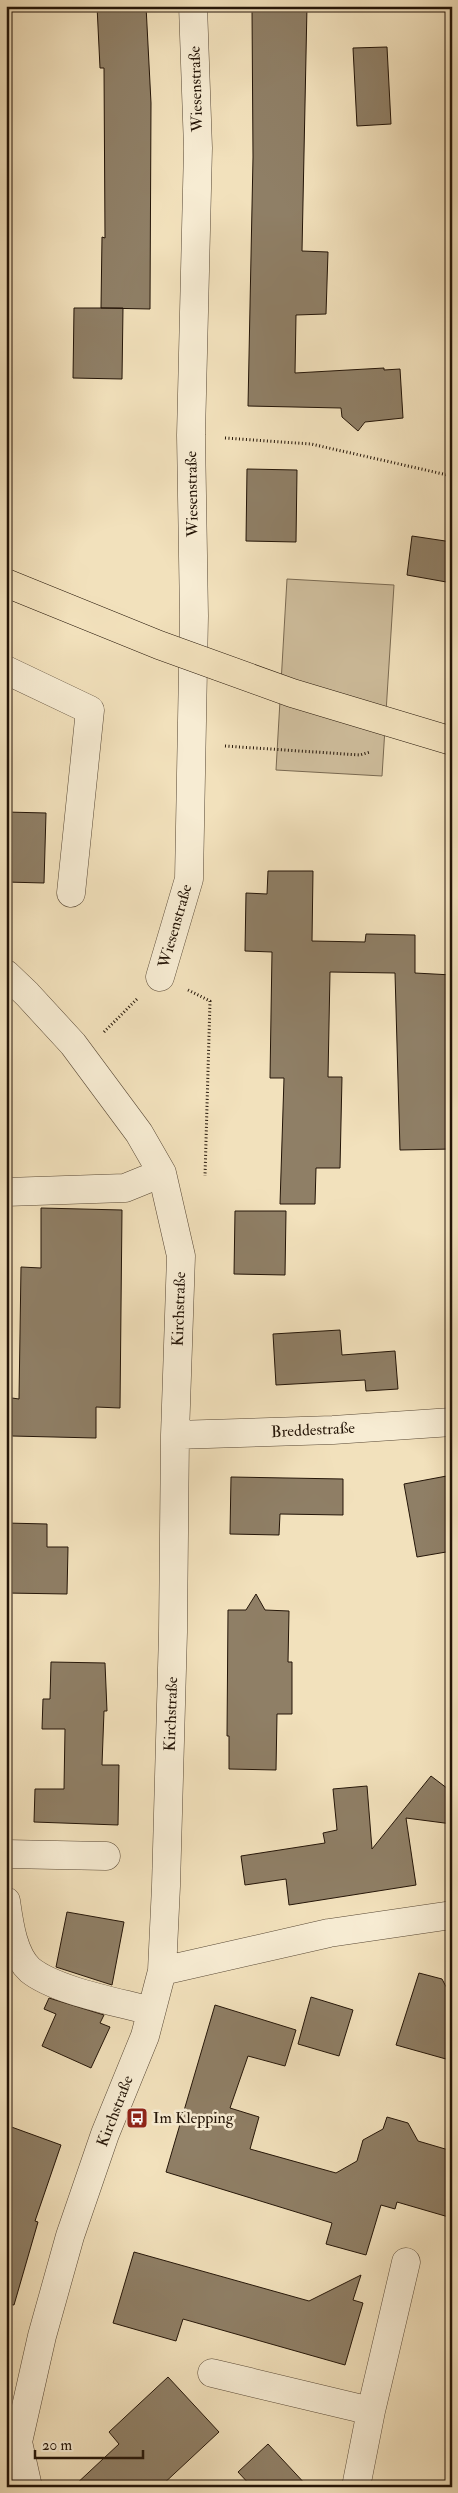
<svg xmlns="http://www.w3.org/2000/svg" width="458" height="2493" font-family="'IM FELL Double Pica',serif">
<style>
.green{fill:#cfbe9d;stroke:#7a6a52}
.building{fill:#8f7f66;stroke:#241508}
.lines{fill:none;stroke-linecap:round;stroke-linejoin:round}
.minor-casing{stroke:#584835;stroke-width:29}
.path{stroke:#241508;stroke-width:3;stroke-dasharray:1 2.5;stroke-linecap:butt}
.minor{stroke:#f7ecd3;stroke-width:28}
.highway-bridge-casing{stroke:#241508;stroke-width:29;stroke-linecap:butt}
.highway-bridge{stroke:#f2e1bc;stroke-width:28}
.labels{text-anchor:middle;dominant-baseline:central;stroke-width:5;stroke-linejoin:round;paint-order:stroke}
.street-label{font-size:16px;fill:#241508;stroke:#f7ecd3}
.poi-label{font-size:16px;fill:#241508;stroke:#f7ecd3;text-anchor:start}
</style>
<rect width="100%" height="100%" fill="#f2e1bc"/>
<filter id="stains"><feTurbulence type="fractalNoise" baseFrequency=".004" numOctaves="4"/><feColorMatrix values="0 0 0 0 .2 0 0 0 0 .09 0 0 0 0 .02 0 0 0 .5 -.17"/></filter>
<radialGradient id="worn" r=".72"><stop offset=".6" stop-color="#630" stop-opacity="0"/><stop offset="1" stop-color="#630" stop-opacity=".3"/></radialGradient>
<!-- green -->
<path class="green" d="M 287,579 L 394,585 L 382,776 L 276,770 Z"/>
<!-- building -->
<path class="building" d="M 97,6 L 146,6 L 151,103 L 150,309 L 101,308 L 102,237 L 105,238 L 104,68 L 100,68 Z
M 259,6 L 307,6 L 302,251 L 328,252 L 326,314 L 296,315 L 295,373 L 384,368 L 384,370 L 400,369 L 403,418 L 365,422 L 358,431 L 342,417 L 341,408 L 248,406 L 253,157 L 252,10 L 259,10 Z
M 387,47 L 391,124 L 357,126 L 353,48 Z
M 74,308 L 123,308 L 122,379 L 73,378 Z
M 247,469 L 297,470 L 296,542 L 246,541 Z
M 412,536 L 452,542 L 452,583 L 407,575 Z
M 6,812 L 46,813 L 44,883 L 6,882 Z
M 268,871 L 313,871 L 312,941 L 365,942 L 366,934 L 415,935 L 415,973 L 452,975 L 452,1149 L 400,1150 L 395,973 L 330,972 L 328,1077 L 342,1077 L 340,1168 L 316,1168 L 315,1204 L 280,1204 L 284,1078 L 270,1078 L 272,952 L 245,951 L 246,893 L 267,894 Z
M 41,1208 L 122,1210 L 120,1408 L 96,1407 L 96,1438 L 12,1436 L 12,1398 L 19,1399 L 21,1267 L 41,1268 Z
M 235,1211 L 286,1211 L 285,1275 L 234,1274 Z
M 340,1330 L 342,1355 L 395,1351 L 398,1389 L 366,1391 L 365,1380 L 276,1385 L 273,1334 Z
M 452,1475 L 452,1551 L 417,1557 L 404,1484 Z
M 231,1477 L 343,1479 L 343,1515 L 280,1514 L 279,1535 L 230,1534 Z
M 6,1523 L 47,1524 L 47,1547 L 68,1547 L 67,1594 L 6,1593 Z
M 256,1594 L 265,1610 L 289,1611 L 288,1662 L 292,1662 L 292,1714 L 277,1714 L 276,1770 L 229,1769 L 229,1736 L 227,1736 L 228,1610 L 246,1610 Z
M 51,1662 L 105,1663 L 107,1711 L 104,1711 L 102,1765 L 119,1765 L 118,1825 L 34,1822 L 35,1789 L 64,1789 L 65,1729 L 42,1729 L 43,1699 L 50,1699 Z
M 431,1776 L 452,1792 L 452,1824 L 406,1818 L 416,1885 L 289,1905 L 286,1879 L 245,1885 L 241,1856 L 325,1843 L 323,1833 L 337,1830 L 333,1789 L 367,1786 L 372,1849 Z
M 67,1912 L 124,1922 L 112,1985 L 56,1967 Z
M 419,1973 L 442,1979 L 452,1998 L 452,2041 L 446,2059 L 396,2045 Z
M 311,1997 L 353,2010 L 339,2056 L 298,2044 Z
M 49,1998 L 104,2015 L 100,2023 L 110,2027 L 91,2068 L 42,2046 L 56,2014 L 44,2009 Z
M 215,2005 L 296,2030 L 285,2066 L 248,2056 L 230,2108 L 259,2117 L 250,2149 L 336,2173 L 357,2161 L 363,2140 L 383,2129 L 387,2117 L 408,2123 L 418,2141 L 452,2151 L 452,2218 L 397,2202 L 395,2209 L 381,2205 L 366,2255 L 326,2244 L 332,2223 L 166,2172 Z
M 6,2125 L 61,2145 L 35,2221 L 38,2222 L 14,2305 L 6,2304 Z
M 134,2252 L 309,2301 L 361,2275 L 353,2300 L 363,2303 L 345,2365 L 183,2319 L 176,2341 L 113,2323 Z
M 168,2377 L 219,2432 L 160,2487 L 73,2487 L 119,2444 L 109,2432 Z
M 268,2444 L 308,2487 L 252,2487 L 238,2472 Z"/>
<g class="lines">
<!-- minor casing -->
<g class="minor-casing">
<path id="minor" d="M 6,670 L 90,710 L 71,893
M 6,974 L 27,994 L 73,1044 L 139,1133 L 162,1173 L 181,1256 L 175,1435 L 173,1632 L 166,1886 L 162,1971 L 145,2036 L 105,2134 L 70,2236 L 42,2336 L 18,2442 L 28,2487
M 160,977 L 189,879 L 194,616 L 191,435 L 198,148 L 193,6
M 6,1192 L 125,1188 L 162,1173
M 175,1435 L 333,1430 L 452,1422
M 6,1854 L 106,1856
M 6,1901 C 9,1922 13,1955 30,1970 C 56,1991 118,2002 151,2011
M 162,1971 L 329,1933 L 452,1915
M 212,2373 L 371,2411 L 356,2487
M 371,2411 L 406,2262"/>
</g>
<!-- path -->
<path class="path" d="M 225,438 L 311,444 L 452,476
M 225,746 L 360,755 L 370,752
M 188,990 L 210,1001 L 205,1176
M 104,1032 L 138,998"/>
<!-- minor -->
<use href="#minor" class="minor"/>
<!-- highway-bridge casing -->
<g class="highway-bridge-casing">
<path id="highway-bridge" d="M 6,583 L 159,645 L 292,693 L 452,741"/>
</g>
<!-- highway-bridge -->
<use href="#highway-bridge" class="highway-bridge"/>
</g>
<!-- icons -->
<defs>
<g id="bus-square" transform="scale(1.125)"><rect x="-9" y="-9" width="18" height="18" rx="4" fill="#8f2418" stroke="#f7ecd3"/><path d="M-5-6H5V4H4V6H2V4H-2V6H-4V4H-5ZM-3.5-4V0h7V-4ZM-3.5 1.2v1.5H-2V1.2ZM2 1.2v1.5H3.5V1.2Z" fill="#fff"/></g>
</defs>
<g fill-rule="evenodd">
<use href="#bus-square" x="137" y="2118"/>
</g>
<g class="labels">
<!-- street labels -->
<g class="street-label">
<text transform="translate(196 89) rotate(-92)">Wiesenstraße</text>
<text transform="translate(192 494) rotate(-91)">Wiesenstraße</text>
<text transform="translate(175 926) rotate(-74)">Wiesenstraße</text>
<text transform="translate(179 1309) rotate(-88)">Kirchstraße</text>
<text transform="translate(313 1430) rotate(-3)">Breddestraße</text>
<text transform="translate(171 1714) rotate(-88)">Kirchstraße</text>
<text transform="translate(115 2111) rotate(-69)">Kirchstraße</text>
</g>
<!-- poi labels -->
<g class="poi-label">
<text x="153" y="2118">Im Klepping</text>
</g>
</g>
<!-- margin -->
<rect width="458" height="2493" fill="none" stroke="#f2e1bc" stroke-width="25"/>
<rect x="8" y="8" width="443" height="2478" fill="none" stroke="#241508" stroke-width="2.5"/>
<rect x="12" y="12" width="433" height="2468" fill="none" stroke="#241508"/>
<!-- scale -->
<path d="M35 2450v8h108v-8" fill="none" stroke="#241508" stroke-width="2.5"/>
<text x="42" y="2450" font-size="15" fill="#241508" stroke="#f7ecd3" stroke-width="4" paint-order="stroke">20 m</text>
<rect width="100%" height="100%" filter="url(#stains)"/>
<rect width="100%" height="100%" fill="url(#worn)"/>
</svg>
